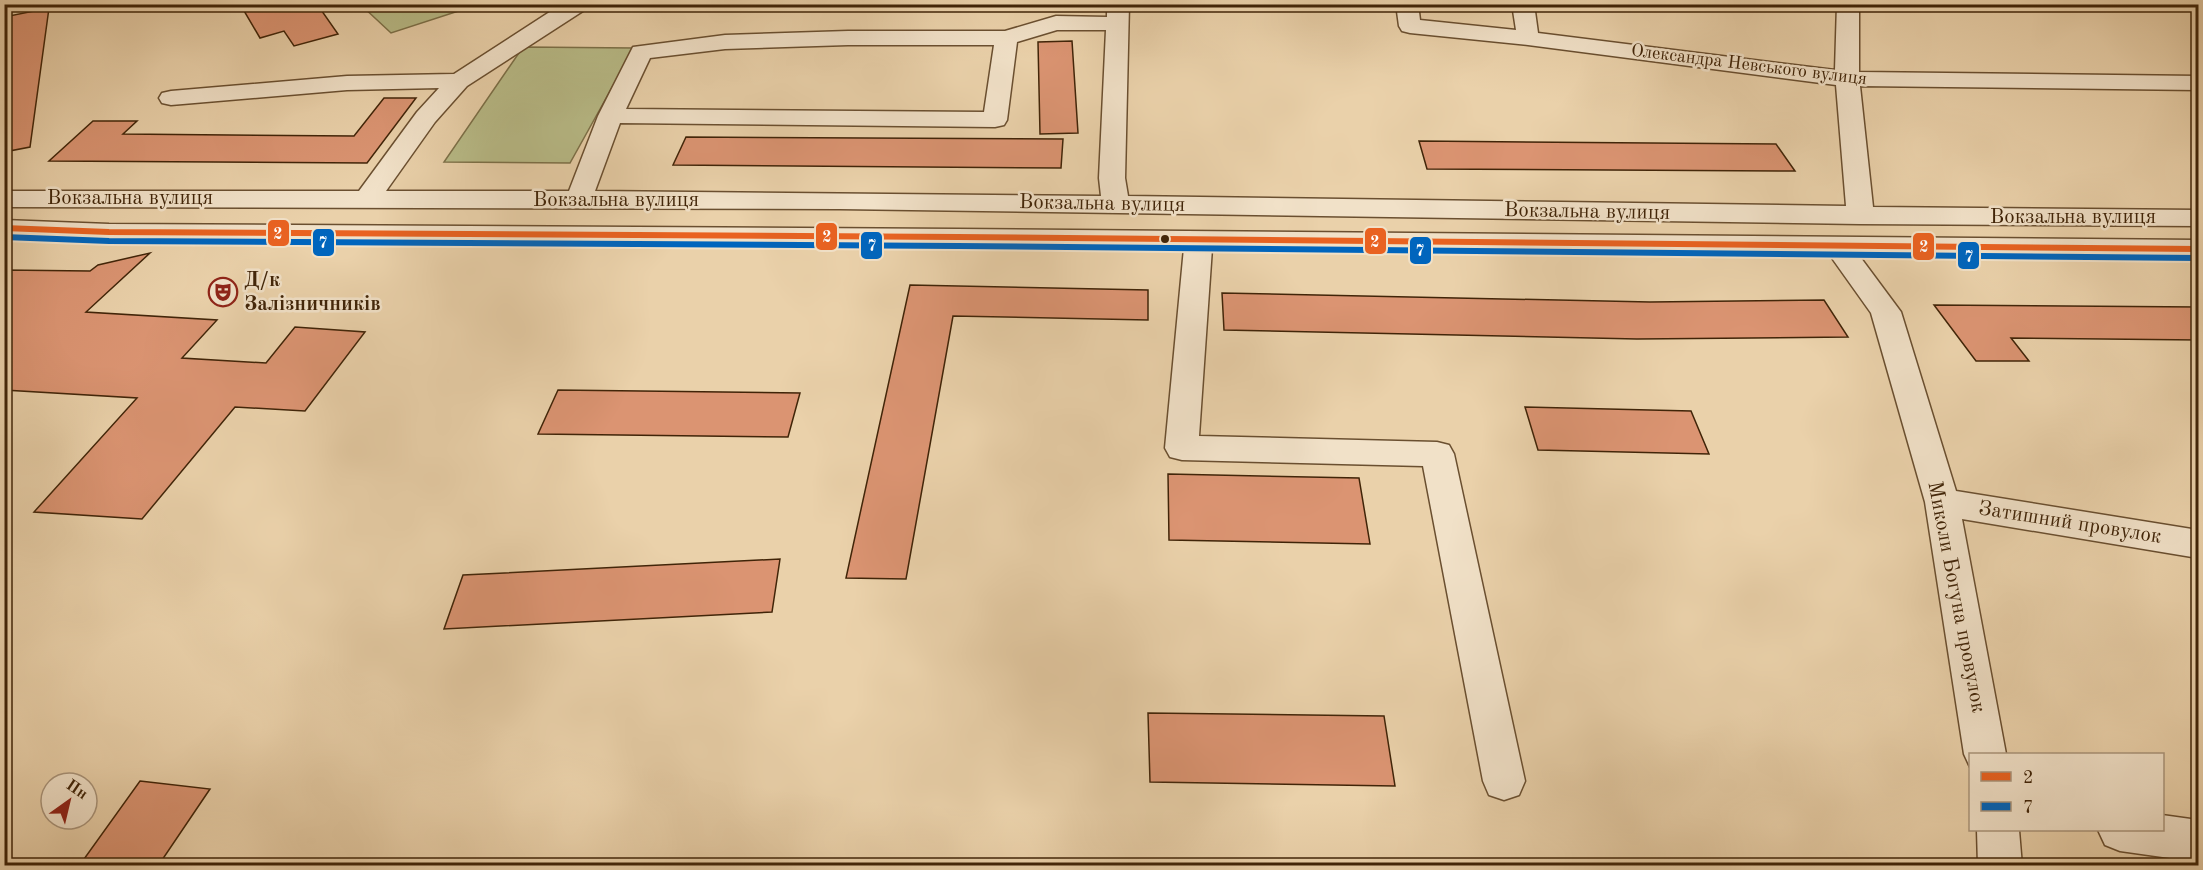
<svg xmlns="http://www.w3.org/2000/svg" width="2203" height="870" font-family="'Old Standard TT',serif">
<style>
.green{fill:#b8bb87;stroke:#7c7048;stroke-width:1.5}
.building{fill:#db9472;stroke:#402408;stroke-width:1.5}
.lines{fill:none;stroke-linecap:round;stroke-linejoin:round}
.minor-casing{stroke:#6a4f30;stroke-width:3}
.minor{fill:#f1e1c8;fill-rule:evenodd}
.bus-1-casing{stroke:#f1e1c8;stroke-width:10}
.bus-2-casing{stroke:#f1e1c8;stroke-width:10}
.bus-1{stroke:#e96221;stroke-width:6}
.bus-2{stroke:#0065bd;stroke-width:6}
.bus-dot{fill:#402408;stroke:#f1e1c8;stroke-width:2}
.labels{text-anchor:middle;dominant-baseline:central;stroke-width:5;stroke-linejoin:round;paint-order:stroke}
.far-street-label{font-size:18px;fill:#402408;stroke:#f1e1c8}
.street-label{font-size:21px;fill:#402408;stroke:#f1e1c8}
.poi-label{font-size:21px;font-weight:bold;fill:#402408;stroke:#f1e1c8;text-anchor:start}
.line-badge{stroke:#f1e1c8;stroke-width:2}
.badge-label{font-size:16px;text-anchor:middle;font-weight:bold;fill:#fff}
</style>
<rect width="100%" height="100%" fill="#ead1aa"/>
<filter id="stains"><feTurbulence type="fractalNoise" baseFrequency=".00333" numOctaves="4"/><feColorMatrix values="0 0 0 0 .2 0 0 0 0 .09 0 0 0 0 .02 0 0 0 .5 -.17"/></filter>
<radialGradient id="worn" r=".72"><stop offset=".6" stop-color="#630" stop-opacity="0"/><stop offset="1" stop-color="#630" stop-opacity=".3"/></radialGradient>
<!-- green -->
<path class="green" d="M 361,5 L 477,5 L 391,33 Z
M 523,47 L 634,48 L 570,163 L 444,162 Z"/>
<!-- building -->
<path class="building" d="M 240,4 L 317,4 L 338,34 L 294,46 L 284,31 L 260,38 Z
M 49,8 L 30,147 L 4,152 L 4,17 Z
M 1072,41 L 1078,133 L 1040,134 L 1038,42 Z
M 384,98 L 416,98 L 367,163 L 49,161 L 93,121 L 137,121 L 123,134 L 354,136 Z
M 686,137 L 1063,139 L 1061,168 L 673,165 Z
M 1419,141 L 1776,144 L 1795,171 L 1427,169 Z
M 150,253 L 86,312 L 217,320 L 182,358 L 266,363 L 295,327 L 365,332 L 305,411 L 235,407 L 142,519 L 34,512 L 137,398 L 4,390 L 4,270 L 90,271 L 98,265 Z
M 910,285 L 1148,290 L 1148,320 L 953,316 L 906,579 L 846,578 Z
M 1222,293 L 1650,302 L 1824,300 L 1848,337 L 1637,339 L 1224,330 Z
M 1934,305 L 2199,307 L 2199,340 L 2011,338 L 2029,361 L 1976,361 Z
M 558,390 L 800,393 L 788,437 L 538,434 Z
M 1525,407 L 1691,411 L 1709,454 L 1538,450 Z
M 1168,474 L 1359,478 L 1370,544 L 1169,540 Z
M 780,559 L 772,612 L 444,629 L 463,575 Z
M 1148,713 L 1384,716 L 1395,786 L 1150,782 Z
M 140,781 L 210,789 L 158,866 L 79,866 Z"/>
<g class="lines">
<!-- minor casing -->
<g class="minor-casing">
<path id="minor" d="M 562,4 L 588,4 L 586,9 L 467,86 L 435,122 L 386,191 L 569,191 L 598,116 L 633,47 L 725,35 L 848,31 L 1005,31 L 1056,16 L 1107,17 L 1107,4 L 1129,4 L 1125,178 L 1128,196 L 1846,206 L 1836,85 L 1528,45 L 1410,33 L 1402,31 L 1399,26 L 1396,4 L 1418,4 L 1420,20 L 1516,30 L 1512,4 L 1534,4 L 1538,33 L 1835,70 L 1837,4 L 1859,4 L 1859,72 L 2198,76 L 2198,90 L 1860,86 L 1873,207 L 2198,210 L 2198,226 L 1860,224 L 840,209 L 4,207 L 4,191 L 359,191 L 417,112 L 439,88 L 347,90 L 171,105 L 162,103 L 159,98 L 162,93 L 171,91 L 347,76 L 454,74 ZM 1057,30 L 1106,30 L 1099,178 L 1101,196 L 595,191 L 620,123 L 995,127 L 1004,125 L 1007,120 L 1017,42 ZM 848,45 L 994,45 L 984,112 L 626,109 L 650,58 L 725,49 Z
M 4,220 L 109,224 L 957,229 L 2198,240 L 2198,258 L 1858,254 L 1901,312 L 1956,491 L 2198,530 L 2198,558 L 1962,519 L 2006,754 L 1970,754 L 1970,767 L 1964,754 L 1925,502 L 1871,313 L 1829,254 L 1212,248 L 1199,436 L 1437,442 L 1449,445 L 1454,454 L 1525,781 L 1519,795 L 1504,800 L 1489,795 L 1483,781 L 1423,466 L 1182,460 L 1170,457 L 1165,448 L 1184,248 L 109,240 L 4,236 Z
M 2162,815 L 2198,820 L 2198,862 L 2120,851 L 2105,845 L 2098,830 L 2162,830 Z
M 1977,830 L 2019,830 L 2022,866 L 1978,866 Z"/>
</g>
<!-- minor -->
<use href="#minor" class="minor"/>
<!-- bus-1 casing -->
<g class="bus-1-casing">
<path id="bus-1" d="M 4,228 L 109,232 L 957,237 L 2198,249"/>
</g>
<!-- bus-2 casing -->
<g class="bus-2-casing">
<path id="bus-2" d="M 4,237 L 109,241 L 957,246 L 2198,258"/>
</g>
<!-- bus-1 -->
<use href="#bus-1" class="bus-1"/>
<!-- bus-2 -->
<use href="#bus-2" class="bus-2"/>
</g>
<!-- icons -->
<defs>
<g id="theatre-ring" transform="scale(1.5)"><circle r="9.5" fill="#f1e1c8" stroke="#8f2418" stroke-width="1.5"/><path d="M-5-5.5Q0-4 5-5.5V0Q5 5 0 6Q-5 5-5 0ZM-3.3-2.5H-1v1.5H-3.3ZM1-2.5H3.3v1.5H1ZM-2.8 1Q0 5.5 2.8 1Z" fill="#8f2418"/></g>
</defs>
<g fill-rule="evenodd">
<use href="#theatre-ring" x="223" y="292"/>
</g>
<!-- markers -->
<circle class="bus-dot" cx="1165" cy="239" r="5"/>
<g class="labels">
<!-- far-street labels -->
<g class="far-street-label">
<text transform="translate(1749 65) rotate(7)">Олександра Невського вулиця</text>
</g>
<!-- street labels -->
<g class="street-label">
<text x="130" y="198">Вокзальна вулиця</text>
<text x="616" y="200">Вокзальна вулиця</text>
<text transform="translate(1102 204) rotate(1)">Вокзальна вулиця</text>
<text transform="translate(1587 212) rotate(1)">Вокзальна вулиця</text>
<text x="2073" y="217">Вокзальна вулиця</text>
<text transform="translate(2070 523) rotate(9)">Затишний провулок</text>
<text transform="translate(1956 597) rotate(79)">Миколи Богуна провулок</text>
</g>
<!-- poi labels -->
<g class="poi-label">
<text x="244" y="280">Д/к<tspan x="244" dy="24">Залізничників</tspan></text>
</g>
</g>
<g class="line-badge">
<rect x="267" y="219" width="23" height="28" rx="6" fill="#e96221"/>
<rect x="815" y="222" width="23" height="29" rx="6" fill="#e96221"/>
<rect x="1364" y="227" width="23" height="28" rx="6" fill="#e96221"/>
<rect x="312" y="228" width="23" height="29" rx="6" fill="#0065bd"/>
<rect x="860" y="231" width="23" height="29" rx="6" fill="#0065bd"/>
<rect x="1912" y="232" width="23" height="29" rx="6" fill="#e96221"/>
<rect x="1409" y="236" width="23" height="29" rx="6" fill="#0065bd"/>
<rect x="1957" y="241" width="23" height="29" rx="6" fill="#0065bd"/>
</g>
<g class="badge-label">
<text x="278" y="239">2</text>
<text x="827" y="242">2</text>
<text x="1375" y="247">2</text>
<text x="323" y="248">7</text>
<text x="872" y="251">7</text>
<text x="1924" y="252">2</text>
<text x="1420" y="256">7</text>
<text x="1969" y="262">7</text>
</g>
<!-- margin -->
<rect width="2203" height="870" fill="none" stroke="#ead1aa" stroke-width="24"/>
<rect x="6" y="6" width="2191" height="858" fill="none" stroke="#402408" stroke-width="3"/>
<rect x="12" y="12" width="2179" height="846" fill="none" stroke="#402408" stroke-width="1.5"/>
<!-- legend -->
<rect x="1969" y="753" width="195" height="78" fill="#f1e1c8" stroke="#aa957b" stroke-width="1.5"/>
<rect x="1981" y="772" width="30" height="9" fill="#e96221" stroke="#aa957b" stroke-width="1.5"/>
<text x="2023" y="783" font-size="18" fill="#402408">2</text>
<rect x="1981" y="802" width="30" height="9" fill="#0065bd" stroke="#aa957b" stroke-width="1.5"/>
<text x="2023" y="813" font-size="18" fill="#402408">7</text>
<!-- north arrow -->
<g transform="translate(69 801) rotate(34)"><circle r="28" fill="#f1e1c8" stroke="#aa957b" stroke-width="1.5"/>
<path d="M0-4.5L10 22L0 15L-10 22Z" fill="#8f2418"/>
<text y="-9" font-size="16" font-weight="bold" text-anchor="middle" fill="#402408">Пн</text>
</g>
<rect width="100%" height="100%" filter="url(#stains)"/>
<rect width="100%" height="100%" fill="url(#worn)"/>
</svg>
